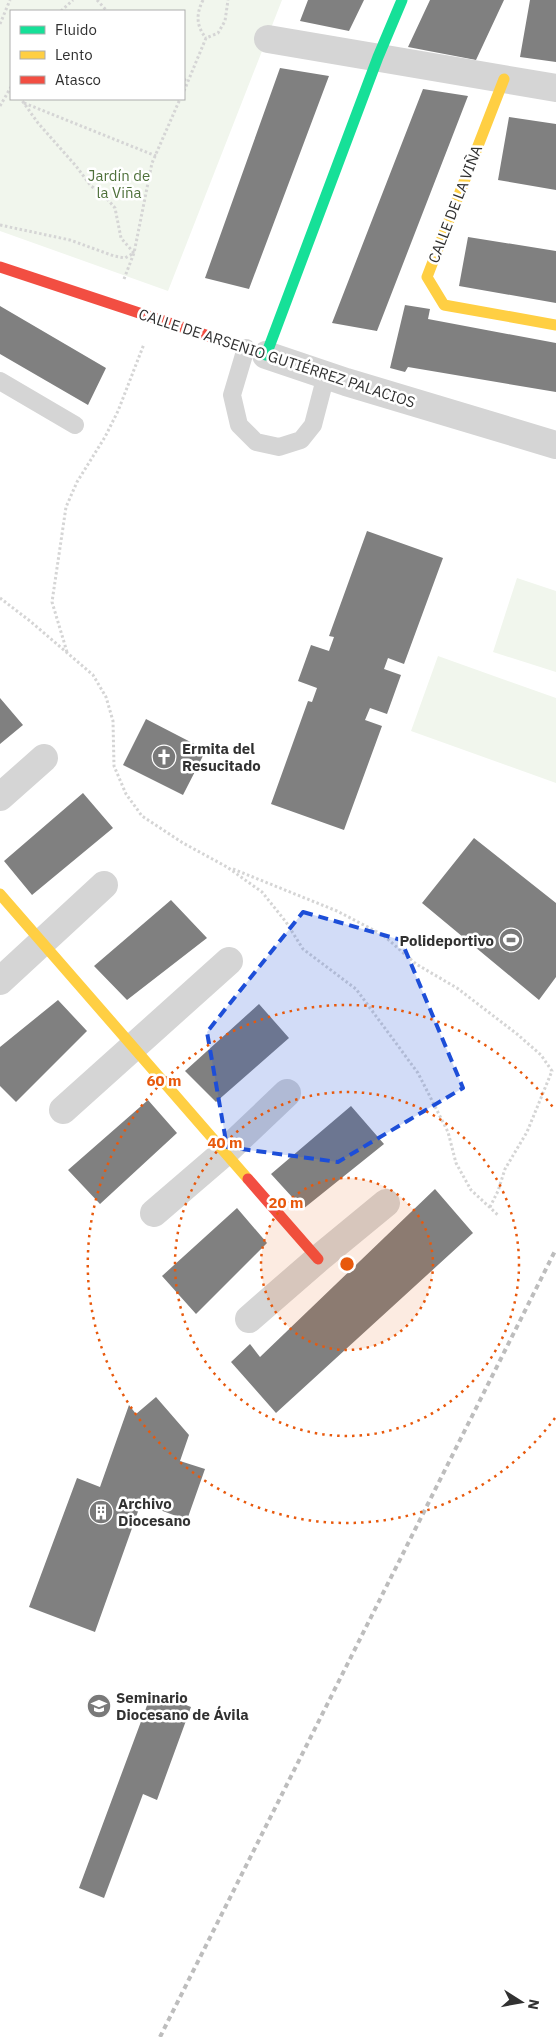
<svg xmlns="http://www.w3.org/2000/svg" width="556" height="2037" font-family="'IBM Plex Sans',sans-serif">
<style>
.green{fill:#f1f6ed;fill-rule:evenodd}
.building{fill:#808080}
.lines{fill:none;stroke-linecap:round;stroke-linejoin:round}
.path{stroke:#d5d5d5;stroke-width:3;stroke-dasharray:2.5 2.5;stroke-linecap:butt}
.lane{stroke:#d5d5d5;stroke-width:18}
.street{stroke:#d5d5d5;stroke-width:28}
.fast{stroke:#16e098;stroke-width:11}
.slow{stroke:#ffcf43;stroke-width:11}
.jam{stroke:#f24e42;stroke-width:11}
.rail{stroke:#bdbdbd;stroke-width:4;stroke-dasharray:5 4;stroke-linecap:butt}
.marked{fill:#1d4ed8;fill-opacity:0.2;stroke:#1d4ed8;stroke-width:4;stroke-dasharray:10 6;stroke-linejoin:round}
.ring{fill:none;stroke:#e8590c;stroke-width:2.5;stroke-dasharray:2.5 5}
.labels{text-anchor:middle;dominant-baseline:central;stroke-width:5;stroke-linejoin:round;paint-order:stroke}
.park-label{font-size:15px;fill:#4f713b;stroke:#fff}
.street-label{font-size:15px;fill:#313131;stroke:#fff}
.poi-label{font-size:15px;font-weight:bold;fill:#313131;stroke:#fff;text-anchor:start}
.centre{fill:#e8590c;stroke:#fff;stroke-width:2.5}
.ring-label{font-size:15px;text-anchor:middle;font-weight:bold;fill:#e8590c;stroke:#fff;stroke-width:5;stroke-linejoin:round;paint-order:stroke}
</style>
<rect width="100%" height="100%" fill="#fff"/>
<!-- green -->
<path class="green" d="M 0,0 L 282,0 L 168,291 L 0,231 ZM 11,11 L 184,11 L 184,99 L 11,99 Z
M 517,578 L 556,591 L 556,672 L 493,652 Z
M 438,656 L 556,698 L 556,783 L 411,731 Z"/>
<!-- building -->
<path class="building" d="M 308,0 L 364,0 L 349,31 L 300,21 Z
M 430,0 L 504,0 L 476,60 L 408,47 Z
M 530,0 L 556,0 L 556,62 L 520,57 Z
M 280,68 L 329,76 L 249,289 L 205,278 Z
M 423,89 L 468,96 L 377,331 L 332,323 Z
M 509,117 L 556,124 L 556,190 L 498,180 Z
M 468,237 L 556,251 L 556,303 L 459,286 Z
M 405,305 L 430,309 L 428,319 L 556,343 L 556,392 L 408,367 L 405,372 L 390,368 Z
M 0,306 L 106,368 L 88,405 L 0,354 Z
M 367,531 L 443,558 L 404,664 L 388,658 L 384,669 L 401,675 L 387,714 L 370,708 L 365,720 L 382,726 L 344,830 L 271,804 L 308,701 L 312,702 L 317,688 L 298,681 L 311,645 L 329,651 L 334,637 L 329,636 Z
M 0,698 L 23,725 L 0,744 Z
M 146,719 L 206,750 L 183,795 L 123,765 Z
M 83,793 L 113,828 L 32,895 L 4,861 Z
M 474,838 L 556,903 L 556,977 L 539,1000 L 422,903 Z
M 171,900 L 207,938 L 127,1000 L 94,966 Z
M 58,1000 L 87,1031 L 16,1102 L 0,1086 L 0,1047 Z
M 259,1004 L 289,1038 L 216,1102 L 185,1071 Z
M 148,1100 L 177,1133 L 100,1204 L 68,1170 Z
M 351,1106 L 384,1144 L 303,1209 L 271,1174 Z
M 435,1189 L 473,1233 L 276,1413 L 231,1362 L 250,1344 L 260,1357 Z
M 237,1208 L 267,1243 L 196,1314 L 162,1276 Z
M 156,1397 L 189,1435 L 180,1461 L 205,1469 L 187,1520 L 141,1503 L 95,1632 L 29,1607 L 77,1478 L 100,1487 L 129,1405 L 136,1414 Z
M 152,1692 L 191,1707 L 157,1800 L 143,1794 L 104,1898 L 79,1888 Z"/>
<g class="lines">
<!-- path -->
<path class="path" d="M 97,0 L 107,11
M 203,0 C 196,14 196,26 206,38
M 61,11 L 73,0
M 0,24 L 10,0
M 184,79 L 187,82
M 184,91 L 206,38 L 218,33 L 225,21 L 228,0
M 24,103 L 156,156
M 0,106 L 11,87
M 0,225 L 70,240 L 114,256 L 125,258 L 134,253 L 121,238 L 115,208 L 103,194 L 91,186 L 76,166 L 38,123 L 21,99
M 124,279 L 134,253 L 152,163 L 180,99
M 0,598 L 30,621 L 93,675 L 106,697 L 113,721 L 114,766 L 126,794 L 142,816 L 183,843 L 227,867 L 262,892 L 286,922 L 303,949 L 356,989 L 418,1073 L 448,1132 L 456,1163 L 471,1190 L 499,1216
M 67,652 L 52,602 L 66,507 L 77,482 L 105,437 L 118,411 L 144,344
M 233,869 L 337,911 L 383,935 L 416,964 L 457,988 L 517,1034 L 541,1055 L 552,1071 L 527,1132 L 505,1169 L 498,1191 L 490,1207"/>
<!-- lane -->
<path class="lane" d="M 246,348 L 232,395 L 239,425 L 256,442 L 279,447 L 301,440 L 313,425 L 326,375
M 0,381 L 75,425"/>
<!-- street -->
<path class="street" d="M 268,39 L 556,88
M 266,355 L 346,382 L 556,445
M 0,797 L 44,758
M 0,981 L 104,885
M 63,1110 L 229,961
M 154,1213 L 225,1152 L 287,1093
M 249,1319 L 318,1259 L 386,1203"/>
<!-- fast -->
<path class="fast" d="M 245,348 L 266,355 L 378,57 L 402,0"/>
<!-- slow -->
<path class="slow" d="M 504,79 L 427,277 L 444,305 L 556,325
M 0,894 L 248,1179"/>
<!-- jam -->
<path class="jam" d="M 0,267 L 245,348
M 248,1179 L 318,1259"/>
<!-- rail -->
<path class="rail" d="M 160,2037 L 556,1249"/>
</g>
<!-- marked area -->
<path class="marked" d="M 303,912 L 401,940 L 463,1088 L 338,1162 L 227,1147 L 207,1032 Z"/>
<!-- distance rings -->
<circle cx="347" cy="1264" r="86" fill="#e8590c" fill-opacity=".12"/>
<g class="ring">
<circle cx="347" cy="1264" r="86"/>
<circle cx="347" cy="1264" r="172"/>
<path d="M555 1418A259 259 0 1 1 555 1110"/>
</g>
<!-- icons -->
<defs>
<g id="church-disc" transform="scale(1.25)"><circle r="9.5" fill="#797979" stroke="#fff"/><path d="M-1.2-6h2.4v3.5h3.3v2.4h-3.3V6h-2.4V-.1h-3.3v-2.4h3.3Z" fill="#fff"/></g>
<g id="stadium-disc" transform="scale(1.25)"><circle r="9.5" fill="#797979" stroke="#fff"/><path d="M0-5a6.5 5 0 1 0 0 10a6.5 5 0 1 0 0-10ZM-3.5-1.8h7v3.6h-7Z" fill="#fff"/></g>
<g id="building-disc" transform="scale(1.25)"><circle r="9.5" fill="#797979" stroke="#fff"/><path d="M-4-6H4V6H1V3H-1V6H-4ZM-2.5-4.3h1.7v1.8h-1.7ZM.8-4.3h1.7v1.8H.8ZM-2.5-1h1.7V.8h-1.7ZM.8-1h1.7V.8H.8Z" fill="#fff"/></g>
<g id="university-disc" transform="scale(1.25)"><circle r="9.5" fill="#797979" stroke="#fff"/><path d="M0-5L7-2L0 1L-7-2ZM-4 1L0 2.5L4 1V4Q0 6-4 4Z" fill="#fff"/></g>
</defs>
<g fill-rule="evenodd">
<use href="#church-disc" x="164" y="757"/>
<use href="#stadium-disc" x="511" y="940"/>
<use href="#building-disc" x="101" y="1512"/>
<use href="#university-disc" x="99" y="1706"/>
</g>
<g class="labels">
<!-- park labels -->
<g class="park-label">
<text x="119" y="175">Jardín de<tspan x="119" dy="17">la Viña</tspan></text>
</g>
<!-- street labels -->
<g class="street-label">
<text transform="translate(455 204) rotate(-69)">CALLE DE LA VIÑA</text>
<text transform="translate(277 358) rotate(18)">CALLE DE ARSENIO GUTIÉRREZ PALACIOS</text>
</g>
<!-- poi labels -->
<g class="poi-label">
<text x="182" y="748">Ermita del<tspan x="182" dy="17">Resucitado</tspan></text>
<text x="494" y="940" text-anchor="end">Polideportivo</text>
<text x="118" y="1503">Archivo<tspan x="118" dy="17">Diocesano</tspan></text>
<text x="116" y="1697">Seminario<tspan x="116" dy="17">Diocesano de Ávila</tspan></text>
</g>
</g>
<circle cx="347" cy="1264" r="8" class="centre"/>
<g class="ring-label">
<text x="164" y="1086">60 m</text>
<text x="225" y="1148">40 m</text>
<text x="286" y="1208">20 m</text>
</g>
<!-- legend -->
<rect x="10" y="10" width="175" height="90" fill="#ffffff" stroke="#adadad"/>
<rect x="20" y="26" width="25" height="8" fill="#16e098" stroke="#adadad"/>
<text x="55" y="35" font-size="15" fill="#313131">Fluido</text>
<rect x="20" y="51" width="25" height="8" fill="#ffcf43" stroke="#adadad"/>
<text x="55" y="60" font-size="15" fill="#313131">Lento</text>
<rect x="20" y="76" width="25" height="8" fill="#f24e42" stroke="#adadad"/>
<text x="55" y="85" font-size="15" fill="#313131">Atasco</text>
<!-- north arrow -->
<g transform="translate(521 2002) rotate(101)" stroke="#ffffff" stroke-width="4" paint-order="stroke">
<path d="M0-4L9 19L0 12L-9 19Z" fill="#313131"/>
<text y="-8" font-size="14" font-weight="bold" text-anchor="middle" fill="#313131">N</text>
</g>
</svg>
